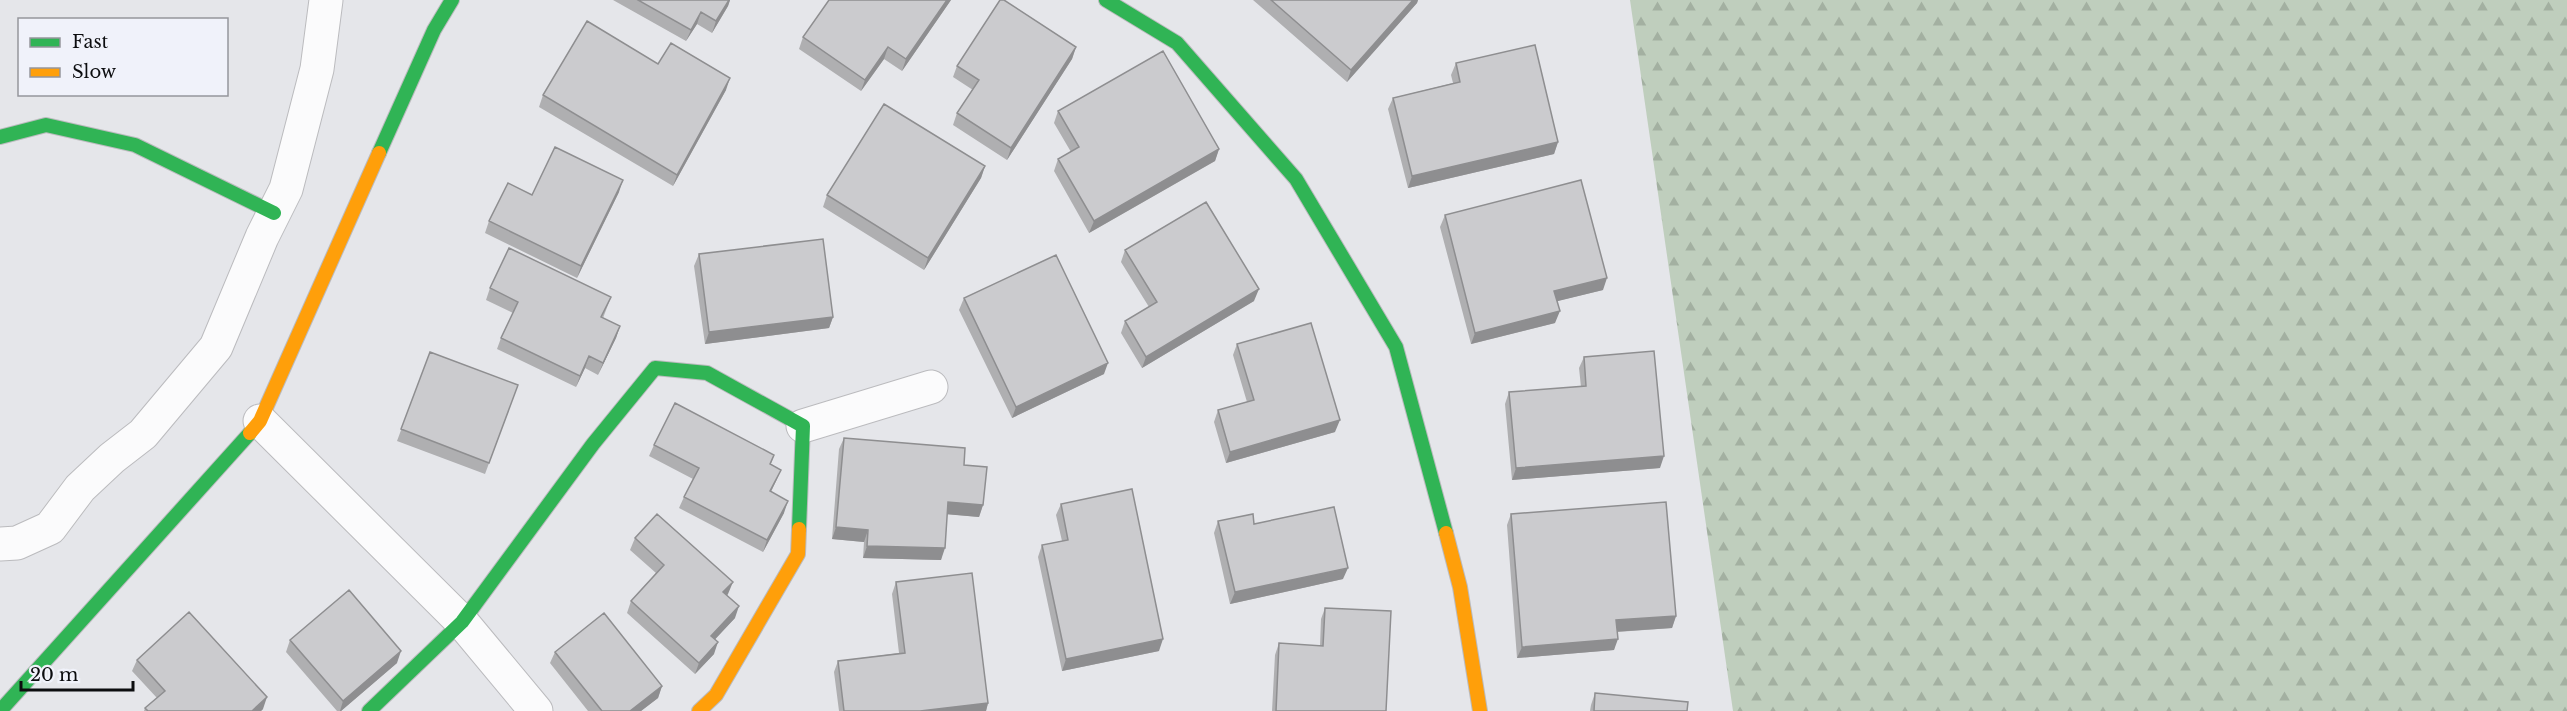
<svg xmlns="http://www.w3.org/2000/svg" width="2567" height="711" font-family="'Libre Baskerville',serif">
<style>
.forest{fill:url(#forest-firs)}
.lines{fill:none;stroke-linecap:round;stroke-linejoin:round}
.street-casing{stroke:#bbbbbe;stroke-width:35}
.fast-casing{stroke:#bbbbbe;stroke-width:16}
.slow-casing{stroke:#bbbbbe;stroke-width:16}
.street{stroke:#fbfbfc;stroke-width:33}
.fast{stroke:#30b455;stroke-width:14}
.slow{stroke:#ff9f0a;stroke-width:14}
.wall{fill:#afafb1}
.shaded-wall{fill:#8e8e90}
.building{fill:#cbcbce;stroke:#8e8e90;stroke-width:1.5}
</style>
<defs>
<pattern id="forest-firs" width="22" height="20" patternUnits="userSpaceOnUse" patternTransform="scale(1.5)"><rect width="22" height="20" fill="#bfcebd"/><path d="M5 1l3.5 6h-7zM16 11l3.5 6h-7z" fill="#a3b0a1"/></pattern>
</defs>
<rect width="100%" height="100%" fill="#e5e6ea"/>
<!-- forest -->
<path class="forest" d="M 1630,0 L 2567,0 L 2567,711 L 1733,711 Z"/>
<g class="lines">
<!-- street casing -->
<g class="street-casing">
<path id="street" d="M 260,421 L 462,622 L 536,711
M 803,426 L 931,387
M 0,544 L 17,543 L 50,528 L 80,488 L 112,458 L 143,434 L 216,347 L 262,237 L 286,189 L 317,69 L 326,0"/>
</g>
<!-- fast casing -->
<g class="fast-casing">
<path id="fast" d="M 1106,0 L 1177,43 L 1296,179 L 1396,347 L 1446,533
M 0,137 L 46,125 L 135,145 L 274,213
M 379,153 L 434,30 L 452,0
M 0,711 L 250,433
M 369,711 L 462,622 L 593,444 L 655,368 L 707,373 L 803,426 L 799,529"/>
</g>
<!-- slow casing -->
<g class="slow-casing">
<path id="slow" d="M 250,433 L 260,421 L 379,153
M 1446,533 L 1460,587 L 1480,711
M 699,711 L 716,695 L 798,554 L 799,529"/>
</g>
<!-- street -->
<use href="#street" class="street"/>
<!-- fast -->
<use href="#fast" class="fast"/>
<!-- slow -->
<use href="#slow" class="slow"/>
</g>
<!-- wall -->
<path class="wall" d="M 613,0 L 730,0 L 728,6 L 712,33 L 697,24 L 686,41 Z
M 951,0 L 902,71 L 884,59 L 861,91 L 799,49 L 803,37 Z
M 1253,0 L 1418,0 L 1417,3 L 1347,82 Z
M 1076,47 L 1072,59 L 1007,160 L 953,125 L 957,113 L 973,90 L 953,77 L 957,66 Z
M 1456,63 L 1558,142 L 1554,154 L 1408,188 L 1388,109 L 1393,98 L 1453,83 L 1451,75 Z
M 658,64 L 726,90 L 673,186 L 539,107 L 543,95 Z
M 1058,111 L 1219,149 L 1215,161 L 1089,233 L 1054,171 L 1058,159 L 1071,152 L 1054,123 Z
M 985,166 L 981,178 L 924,270 L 823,207 L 827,195 Z
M 619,192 L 577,278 L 485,233 L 489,221 L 532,195 Z
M 1445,215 L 1603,290 L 1557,301 L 1555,323 L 1471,344 L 1440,227 Z
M 1125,250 L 1254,301 L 1142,368 L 1121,333 L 1125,321 L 1149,307 L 1121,262 Z
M 699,254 L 833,317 L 829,328 L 705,344 L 694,266 Z
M 490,288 L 611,297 L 603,318 L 620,326 L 616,338 L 598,375 L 585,368 L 576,387 L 497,349 L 501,338 L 513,313 L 486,300 Z
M 964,298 L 1104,374 L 1012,418 L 959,310 Z
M 1237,344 L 1335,432 L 1226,463 L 1214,422 L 1218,410 L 1247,402 L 1233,355 Z
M 430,352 L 518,385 L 485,474 L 397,441 Z
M 1584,357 L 1660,468 L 1512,480 L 1505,404 L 1509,392 L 1581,387 L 1579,368 Z
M 844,438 L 983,505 L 979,517 L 947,514 L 941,560 L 863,558 L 864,542 L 832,539 L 839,449 Z
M 654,445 L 774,455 L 771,464 L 781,470 L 771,492 L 784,513 L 763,552 L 679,508 L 684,497 L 693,479 L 649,456 Z
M 1061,504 L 1159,651 L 1062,671 L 1038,557 L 1042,545 L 1062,541 L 1056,515 Z
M 1511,514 L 1676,616 L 1672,628 L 1617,632 L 1614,650 L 1517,658 L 1507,525 Z
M 1218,521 L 1343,579 L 1230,604 L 1214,533 Z
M 635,538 L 728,594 L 727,595 L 735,618 L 715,639 L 714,654 L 695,674 L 627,613 L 631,601 L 656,573 L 630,550 Z
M 896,582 L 988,703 L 986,711 L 839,711 L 834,672 L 838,661 L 899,653 L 892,594 Z
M 1325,608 L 1386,711 L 1272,711 L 1275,655 L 1279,643 L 1320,646 L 1321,619 Z
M 290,640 L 397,663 L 341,711 L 337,711 L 286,652 Z
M 555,652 L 662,686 L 658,698 L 641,711 L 588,711 L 550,663 Z
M 137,660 L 263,709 L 261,711 L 144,711 L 145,708 L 157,698 L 132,671 Z
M 1595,693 L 1687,711 L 1590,711 L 1591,705 Z"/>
<!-- shaded-wall -->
<path class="shaded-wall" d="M 729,0 L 730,0 L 728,6 L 712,33 L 716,21 Z
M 947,0 L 951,0 L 902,71 L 906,59 Z
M 1413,0 L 1418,0 L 1417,3 L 1347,82 L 1351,70 Z
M 701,12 L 697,24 L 686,41 L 691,30 Z
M 888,47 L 884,59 L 861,91 L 865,80 Z
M 1076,47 L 1072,59 L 1007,160 L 1011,148 Z
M 730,78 L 726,90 L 673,186 L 677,175 Z
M 1558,142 L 1554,154 L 1408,188 L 1412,176 Z
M 1219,149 L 1215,161 L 1089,233 L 1094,221 Z
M 985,166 L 981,178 L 924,270 L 928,258 Z
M 623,180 L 619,192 L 577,278 L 581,266 Z
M 1607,278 L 1603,290 L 1550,303 L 1554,291 Z
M 1259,289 L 1254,301 L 1142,368 L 1146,357 Z
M 1560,311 L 1555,323 L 1471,344 L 1475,333 Z
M 833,317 L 829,328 L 705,344 L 709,332 Z
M 620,326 L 616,338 L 598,375 L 603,363 Z
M 589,356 L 585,368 L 576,387 L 580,376 Z
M 1108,363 L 1104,374 L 1012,418 L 1016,407 Z
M 1340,420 L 1335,432 L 1226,463 L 1230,452 Z
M 1664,456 L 1660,468 L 1512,480 L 1516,468 Z
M 781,470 L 776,481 L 765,503 L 770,491 Z
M 788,501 L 784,513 L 763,552 L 767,540 Z
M 948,502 L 983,505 L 979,517 L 944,514 Z
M 836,527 L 868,530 L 864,542 L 832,539 Z
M 867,546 L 945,548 L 941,560 L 863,558 Z
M 1348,568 L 1343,579 L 1230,604 L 1235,592 Z
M 733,582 L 728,594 L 719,604 L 723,592 Z
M 739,606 L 735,618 L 707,648 L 711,636 Z
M 1676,616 L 1672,628 L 1612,632 L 1616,620 Z
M 1163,639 L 1159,651 L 1062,671 L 1066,659 Z
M 1618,639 L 1614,650 L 1517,658 L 1522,647 Z
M 718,642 L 714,654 L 695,674 L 699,663 Z
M 401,651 L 397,663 L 341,711 L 340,711 L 343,701 Z
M 662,686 L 658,698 L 641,711 L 630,711 Z
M 267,697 L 263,709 L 261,711 L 252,711 Z
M 988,703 L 986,711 L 920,711 Z"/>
<!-- building -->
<path class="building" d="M 638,0 L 729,0 L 716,21 L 701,12 L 691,30 Z
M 829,0 L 947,0 L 906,59 L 888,47 L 865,80 L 803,37 Z
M 1000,0 L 1004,0 L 1076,47 L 1011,148 L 957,113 L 979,80 L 957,66 Z
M 1271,0 L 1413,0 L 1351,70 Z
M 587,21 L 658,64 L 671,43 L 730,78 L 677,175 L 543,95 Z
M 1535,45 L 1558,142 L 1412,176 L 1393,98 L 1460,82 L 1456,63 Z
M 1163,51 L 1219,149 L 1094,221 L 1058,159 L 1079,147 L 1058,111 Z
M 884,104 L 985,166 L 928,258 L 827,195 Z
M 555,147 L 623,180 L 581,266 L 489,221 L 508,183 L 532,195 Z
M 1581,180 L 1607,278 L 1554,291 L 1560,311 L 1475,333 L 1445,215 Z
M 1206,202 L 1259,289 L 1146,357 L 1125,321 L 1157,302 L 1125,250 Z
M 823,239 L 833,317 L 709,332 L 699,254 Z
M 509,248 L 611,297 L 601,317 L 620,326 L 603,363 L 589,356 L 580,376 L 501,338 L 518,302 L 490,288 Z
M 1056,255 L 1108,363 L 1016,407 L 964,298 Z
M 1311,323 L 1340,420 L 1230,452 L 1218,410 L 1254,400 L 1237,344 Z
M 1654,351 L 1664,456 L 1516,468 L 1509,392 L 1586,386 L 1584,357 Z
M 430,352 L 518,385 L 489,463 L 401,429 Z
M 675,403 L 774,455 L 770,464 L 781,470 L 770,491 L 788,501 L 767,540 L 684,497 L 699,468 L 654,445 Z
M 844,438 L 965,448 L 964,465 L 987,467 L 983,505 L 948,502 L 945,548 L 867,546 L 868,530 L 836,527 Z
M 1132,489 L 1163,639 L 1066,659 L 1042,545 L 1068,540 L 1061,504 Z
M 1666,502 L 1676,616 L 1616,620 L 1618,639 L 1522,647 L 1511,514 Z
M 1334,507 L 1348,568 L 1235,592 L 1218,521 L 1253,514 L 1254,524 Z
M 657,514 L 733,582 L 723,592 L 739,606 L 711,636 L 718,642 L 699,663 L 631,601 L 664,565 L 635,538 Z
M 972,573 L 988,703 L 920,711 L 844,711 L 838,661 L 905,653 L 896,582 Z
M 349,590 L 401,651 L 343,701 L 290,640 Z
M 1325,608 L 1391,611 L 1386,711 L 1276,711 L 1279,643 L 1323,646 Z
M 189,612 L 267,697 L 252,711 L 148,711 L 145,708 L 165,691 L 137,660 Z
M 604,613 L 662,686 L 630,711 L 602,711 L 555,652 Z
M 1595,693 L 1688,702 L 1687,711 L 1594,711 Z"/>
<!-- legend -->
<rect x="18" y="18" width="210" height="78" fill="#f0f2fa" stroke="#95969c" stroke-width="1.5"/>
<rect x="30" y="38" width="30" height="9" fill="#30b455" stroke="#95969c" stroke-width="1.5"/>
<text x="72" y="48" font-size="18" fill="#0c0d0f">Fast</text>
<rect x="30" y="68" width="30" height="9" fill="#ff9f0a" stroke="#95969c" stroke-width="1.5"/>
<text x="72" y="78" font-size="18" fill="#0c0d0f">Slow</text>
<!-- scale -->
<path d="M21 681v9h112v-9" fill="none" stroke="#0c0d0f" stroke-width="3"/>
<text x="30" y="681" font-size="18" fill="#0c0d0f" stroke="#f0f2fa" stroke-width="4.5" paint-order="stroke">20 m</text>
</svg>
